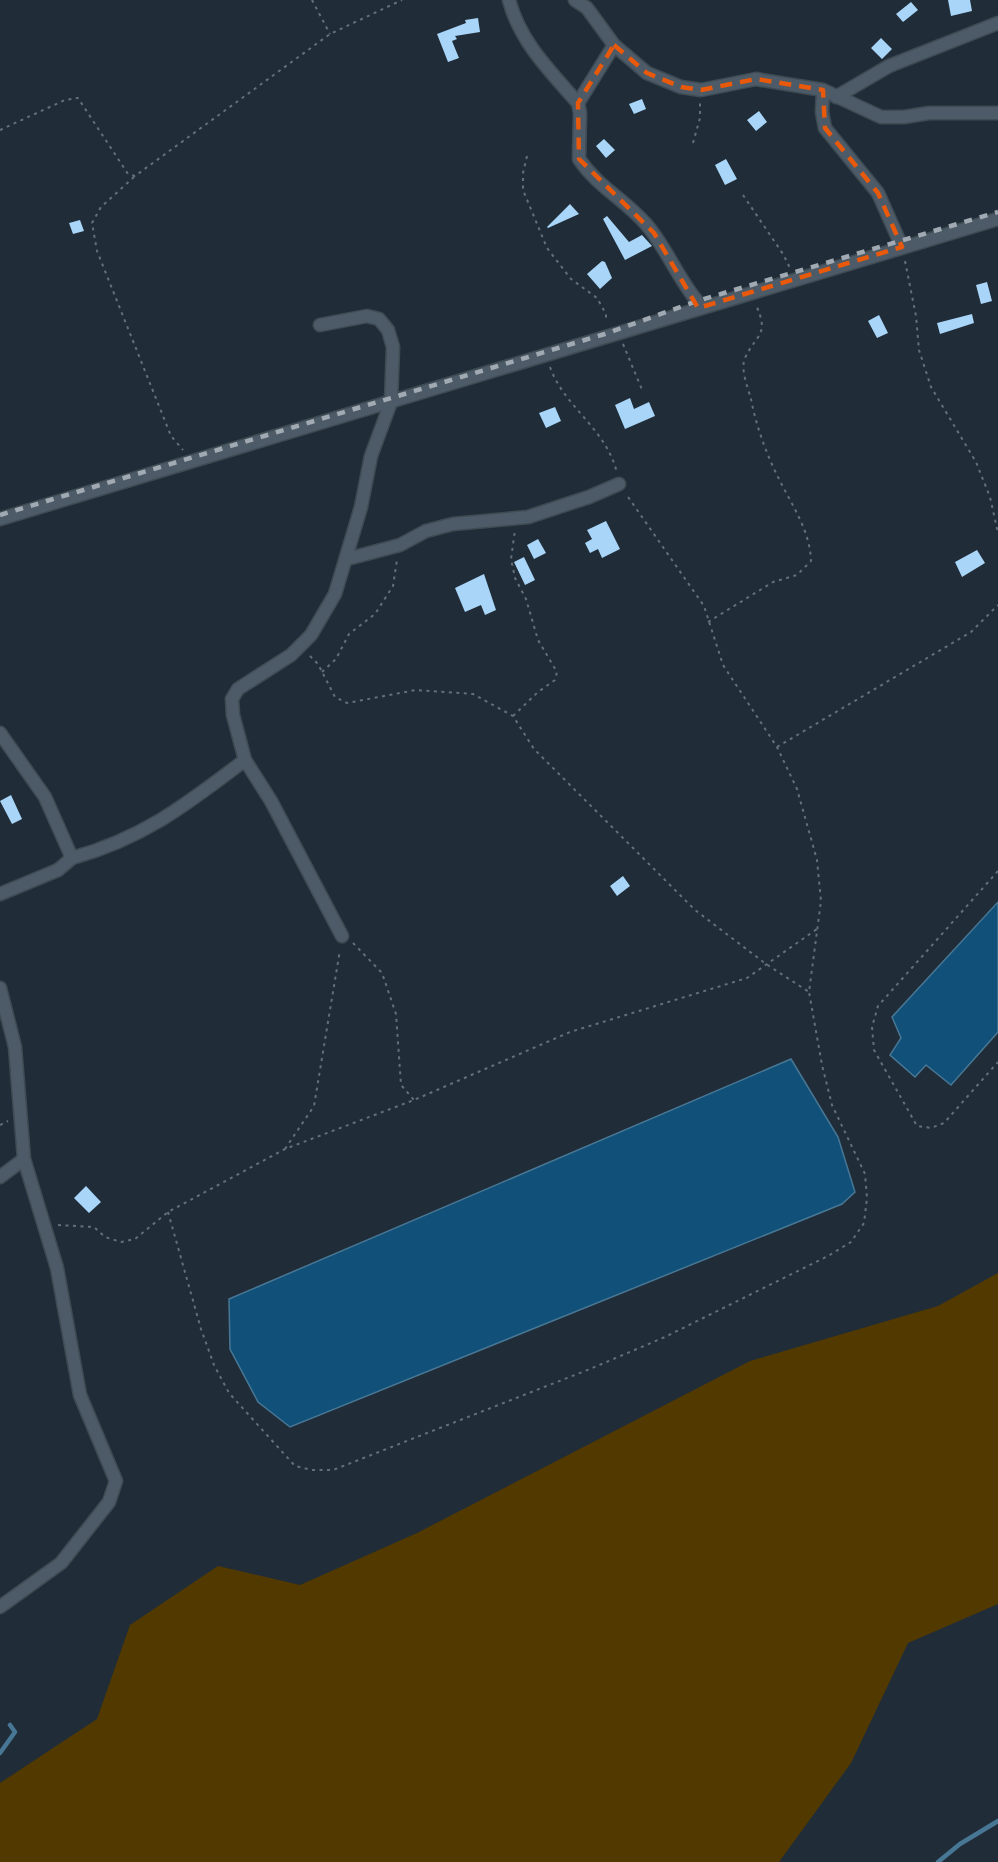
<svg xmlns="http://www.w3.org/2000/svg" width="998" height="1862" font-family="'Roboto Serif',serif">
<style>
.green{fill:#523900}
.water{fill:#115078;stroke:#487795;stroke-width:1.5}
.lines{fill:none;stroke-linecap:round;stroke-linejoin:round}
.stream{stroke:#487795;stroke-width:4.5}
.building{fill:#a9d5f8}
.minor-casing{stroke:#3e4b53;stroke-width:15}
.path{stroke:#647079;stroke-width:2;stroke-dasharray:3 4.5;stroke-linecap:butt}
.minor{stroke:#4c5b67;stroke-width:12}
.rail{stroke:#a1aab2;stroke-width:4.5;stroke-dasharray:8 8;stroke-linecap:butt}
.marked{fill:none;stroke:#e8590c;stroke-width:4.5;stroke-dasharray:12 8;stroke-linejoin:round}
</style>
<rect width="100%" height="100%" fill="#202d38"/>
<!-- green -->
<path class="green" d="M 998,1273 L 998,1604 L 908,1643 L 851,1763 L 779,1862 L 0,1862 L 0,1783 L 97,1719 L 130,1625 L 218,1566 L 300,1585 L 417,1533 L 750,1361 L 938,1306 Z"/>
<!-- water -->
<path class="water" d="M 998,902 L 998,1032 L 951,1085 L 926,1065 L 915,1077 L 890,1055 L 901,1038 L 892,1017 Z
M 791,1059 L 838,1137 L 855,1192 L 842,1204 L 290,1427 L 258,1402 L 230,1349 L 229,1299 Z"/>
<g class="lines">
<!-- stream -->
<path class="stream" d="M 0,1753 L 15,1732 L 10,1725
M 938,1862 L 960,1844 L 998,1821"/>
</g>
<!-- building -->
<path class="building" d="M 948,0 L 970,0 L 972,11 L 951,16 Z
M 911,2 L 918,10 L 903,22 L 896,14 Z
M 478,18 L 480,32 L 455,36 L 457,39 L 452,41 L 459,58 L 448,62 L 437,34 L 466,23 L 465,20 Z
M 881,38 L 892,49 L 882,59 L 871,48 Z
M 642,99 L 646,109 L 634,114 L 629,104 Z
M 759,111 L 767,122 L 756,131 L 747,120 Z
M 604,139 L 615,150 L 606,158 L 596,146 Z
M 726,159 L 737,179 L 725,185 L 715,165 Z
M 570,204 L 579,214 L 548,228 L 547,227 Z
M 607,216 L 629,242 L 642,235 L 652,246 L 625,260 L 603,219 Z
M 80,220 L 84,231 L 73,234 L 69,223 Z
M 602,261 L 605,262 L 612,278 L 600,289 L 587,274 Z
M 987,282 L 992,301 L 981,304 L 976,285 Z
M 972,314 L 974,323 L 940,334 L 937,323 Z
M 879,315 L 888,333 L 877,338 L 868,321 Z
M 630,398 L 634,409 L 649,402 L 655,416 L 625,429 L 615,405 Z
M 555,407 L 561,421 L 546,428 L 539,413 Z
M 606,521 L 620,549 L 602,558 L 598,549 L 590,553 L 585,543 L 592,539 L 587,530 Z
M 538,539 L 546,553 L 534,559 L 527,545 Z
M 977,550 L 985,563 L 962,577 L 955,562 Z
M 524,557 L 535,580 L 525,585 L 514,562 Z
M 484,574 L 496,610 L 485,615 L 481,605 L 465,612 L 455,588 Z
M 11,795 L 22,819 L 12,824 L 0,801 Z
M 623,876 L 630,886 L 617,896 L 610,886 Z
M 86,1186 L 101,1202 L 89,1213 L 74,1198 Z"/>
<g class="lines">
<!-- minor casing -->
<g class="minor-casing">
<path id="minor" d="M 509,0 C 520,42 550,71 578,103 L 580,113 L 579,159 C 597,186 625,200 646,224 C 666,247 677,277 697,301 L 698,308
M 575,0 L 587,8 L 614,45 L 647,73 L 681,87 L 701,90 L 756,79 L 823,90 L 881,117 L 904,117 L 929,113 L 998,113
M 823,90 L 822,112 L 825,128 L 878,193 L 902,247
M 836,97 L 889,66 L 998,23
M 578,103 L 614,45
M 320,325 L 367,316 L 379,319 L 388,330 L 393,347 L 391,402 L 371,456 L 361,507 L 335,594 L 311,635 L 291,655 L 238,689 L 232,699 L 233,715 L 245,760 L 271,801 L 342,936
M 0,519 L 998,219
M 347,559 L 400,545 L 426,531 L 453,524 L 528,517 L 589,497 L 619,484
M 0,733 L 45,797 L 72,858 L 58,870 L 0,894
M 72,858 C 144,838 187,804 245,760
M 0,988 L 15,1047 L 24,1159 L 57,1268 L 80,1395 L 116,1481 L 109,1502 L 61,1563 L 0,1607
M 0,1177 L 24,1159"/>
</g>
<!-- path -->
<path class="path" d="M 312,0 L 330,34
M 0,130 L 65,100 L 78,98 L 128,174 L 135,176 L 330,34 L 402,0
M 693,143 L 700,118 L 700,102
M 527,156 L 523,173 L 523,190 L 547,248 L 571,279 L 597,298 L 606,314 L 606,322
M 134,177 L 101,207 L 92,223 L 97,251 L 171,436 L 183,450
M 743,195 L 783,254 L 790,268
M 905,261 L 916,316 L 919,350 L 931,387 L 976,462 L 990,497 L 998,533
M 623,344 L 643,392
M 550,367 C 564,407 606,428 617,473
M 708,622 L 773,582 L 797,575 L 811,561 C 810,531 793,507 780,481 C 767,456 756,426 751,399 C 748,388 740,369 745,358 C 756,334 770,336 756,305
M 310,656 L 318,664 L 335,697 L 347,703 L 416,690 L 473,694 L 513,716 L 534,749 L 695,910 L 766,964 L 809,992
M 322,672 L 336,659 L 349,634 L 375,614 L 393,586 L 397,560
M 513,716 L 538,692 L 555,680 L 557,672 L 538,640 L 526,599 L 515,578 L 511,559 L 515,530
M 777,747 L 971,632 L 998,605
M 998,871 L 878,1006 L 872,1027 L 874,1050 L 917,1126 L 931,1128 L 944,1123 L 998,1062
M 353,943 L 382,973 L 396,1014 L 401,1085 L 414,1100
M 0,1125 L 8,1121
M 285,1149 L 314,1106 L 340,950
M 168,1212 L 201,1329 L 214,1365 L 229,1393 L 295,1466 L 312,1470 L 333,1470 L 590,1369 L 665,1337 L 828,1256 L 851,1242 L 864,1223 L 867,1198 L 865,1174 L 832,1105 L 822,1065 L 809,992 L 821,901 L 817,860 L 797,789 L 777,747 L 723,665 L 704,606 L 626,494
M 58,1225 L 94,1227 L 105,1237 L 121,1242 L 135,1239 L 168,1212 L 285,1149 L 414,1100 L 570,1032 L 747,978 L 817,929"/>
<!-- minor -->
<use href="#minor" class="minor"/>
<!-- rail -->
<path class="rail" d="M 0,515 L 605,334 L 697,301 L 998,212"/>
</g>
<!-- marked area -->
<path class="marked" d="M 614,45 L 647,73 L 681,87 L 701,90 L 756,79 L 823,90 L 825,128 L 878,193 L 902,247 L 698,308 L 654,233 L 579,159 L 578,103 Z"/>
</svg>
